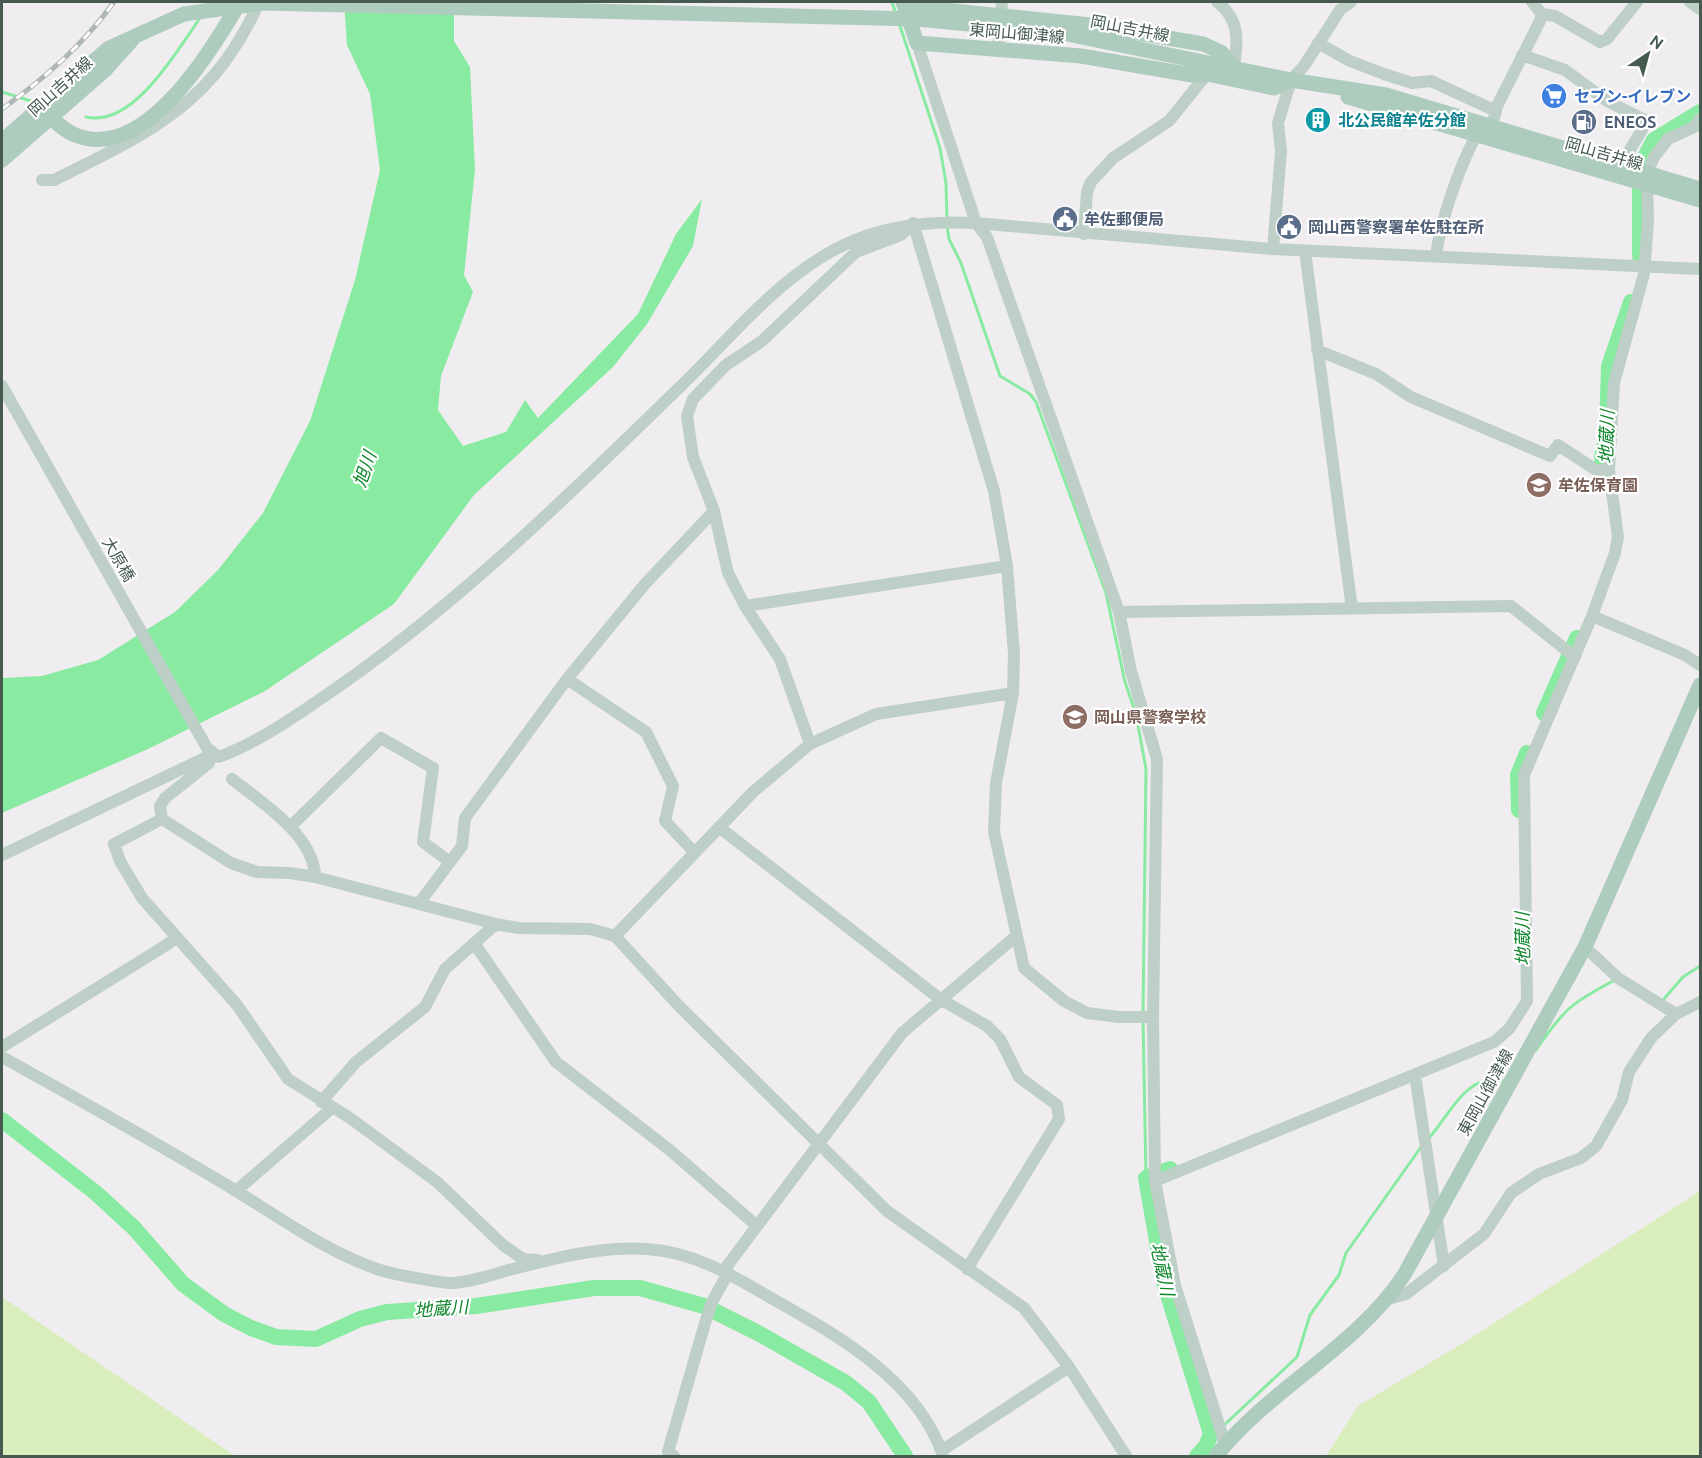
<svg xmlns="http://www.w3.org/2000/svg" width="1702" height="1458" font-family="Ubuntu,'Noto Sans JP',sans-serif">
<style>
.green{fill:#d9eebc}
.water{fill:#89eaa1}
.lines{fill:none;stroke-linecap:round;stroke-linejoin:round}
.stream{stroke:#89eaa1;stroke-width:3}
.river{stroke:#89eaa1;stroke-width:16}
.minor{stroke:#becfc7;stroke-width:12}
.major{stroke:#adccbd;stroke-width:15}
.rail-casing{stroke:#b0b8b5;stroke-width:5}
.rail{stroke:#fff;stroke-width:3;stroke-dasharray:9;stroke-linecap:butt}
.major-bridge{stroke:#adccbd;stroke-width:15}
.labels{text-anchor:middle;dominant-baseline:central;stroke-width:4.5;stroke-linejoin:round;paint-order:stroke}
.street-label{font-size:16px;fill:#465a50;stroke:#fff}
.shop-label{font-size:16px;font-weight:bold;fill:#366cbe;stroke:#fff;text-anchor:start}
.culture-label{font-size:16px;font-weight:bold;fill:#0d838f;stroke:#fff;text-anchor:start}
.service-label{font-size:16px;font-weight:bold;fill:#4e5e75;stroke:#fff;text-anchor:start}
.education-label{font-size:16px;font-weight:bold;fill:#785e54;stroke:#fff;text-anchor:start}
.water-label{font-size:18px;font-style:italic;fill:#0f872c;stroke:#fff}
</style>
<rect width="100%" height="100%" fill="#f0edf0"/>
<!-- green -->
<path class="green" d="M 1700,1191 L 1700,1456 L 1326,1456 L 1358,1406 L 1463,1343 Z
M 2,1297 L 235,1456 L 2,1456 Z"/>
<!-- water -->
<path class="water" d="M 344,2 L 454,2 L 454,41 L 470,67 L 475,170 L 464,275 L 473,292 L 441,376 L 438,410 L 463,446 L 506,432 L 525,400 L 538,418 L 638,314 L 676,234 L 702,199 L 693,246 L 647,324 L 613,367 L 474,495 L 394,604 L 265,691 L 148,749 L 2,813 L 2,678 L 42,676 L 98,660 L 175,612 L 218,570 L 263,513 L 310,421 L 355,280 L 380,170 L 370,94 L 347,45 Z"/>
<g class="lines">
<!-- stream -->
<path class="stream" d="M 892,2 L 896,14
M 899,23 L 940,148 L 946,183 L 947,220
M 2,92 L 34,102
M 86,117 C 133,128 177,51 200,18
M 947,226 L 949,239 L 961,263 L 1000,376 L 1030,394 L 1036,402 L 1106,593 L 1125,682 L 1136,714 L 1146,769 L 1143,1014
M 1663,1000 L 1683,977 L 1700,966
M 1143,1020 L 1146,1178
M 1536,1050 C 1564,1009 1571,1003 1615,980
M 1430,1137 C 1450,1114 1467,1072 1503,1081
M 1222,1427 L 1297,1357 L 1310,1315 L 1339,1275 L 1346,1253 L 1421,1147"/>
<!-- river -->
<path class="river" d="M 1643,161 L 1654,140 L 1700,112
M 1640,256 L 1640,190
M 1606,485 L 1602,458 L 1607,431 L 1609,366 L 1631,302
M 1544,713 L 1577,638
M 1519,810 L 1518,775 L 1527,753
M 2,1120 L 96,1193 L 134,1228 L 183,1284 L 224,1314 L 251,1328 L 276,1337 L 316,1339 L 360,1319 L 387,1312 L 476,1306 L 594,1288 L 640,1288 L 704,1306 L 758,1333 L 846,1383 L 869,1402 L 905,1456
M 1170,1169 L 1146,1178 L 1164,1282 L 1211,1434 L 1206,1446 L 1197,1456"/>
<!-- minor -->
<path class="minor" d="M 1217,2 C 1240,19 1238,41 1234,67
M 1690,2 L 1700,9
M 1542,14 L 1555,16 L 1600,42 L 1607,39 L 1637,2
M 917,43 L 976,223 L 987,237 L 1119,612 L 1131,671 L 1157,759 L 1153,1017 L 1155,1181 L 1175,1285 L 1225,1444
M 1318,43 L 1350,61 L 1384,74 L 1412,83 L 1431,81 L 1496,111
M 998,49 L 1002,2
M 1522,55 L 1565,70 L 1607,101 L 1647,121 L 1621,165
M 1494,118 L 1497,106 L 1540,21 L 1542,14 L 1532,2
M 42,180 L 54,180 C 149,133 214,104 259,2
M 913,223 L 994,491 L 1007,566 L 1014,654 L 1013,693 L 996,783 L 994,832 L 1024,968 L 1064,1001 L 1087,1013 L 1119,1017 L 1153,1017
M 1084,234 L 1087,192 L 1091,182 L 1113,158 L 1169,121 L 1207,74 L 1207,70
M 1273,249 L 1281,151 L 1278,123 L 1291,80 L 1304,66 L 1340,10 L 1351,2
M 1305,251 L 1352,609
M 1436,256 C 1440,222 1462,157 1481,128
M 1317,350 L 1376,374 L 1411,397 L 1550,456 L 1558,445 L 1596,470 L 1609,470
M 2,386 L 207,748 L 219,757 C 264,740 306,709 345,682 C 469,594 576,488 684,383 C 727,341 766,293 817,260 C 866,228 919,220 976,223 L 1273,249 L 1700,269
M 745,606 L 1007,566
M 1119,612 L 1511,606 L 1575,657
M 1592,616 L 1685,655 L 1700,665
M 567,679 L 646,732 L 673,786 L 665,821 L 694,852
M 810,744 L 780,659 L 745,606 L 728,573 L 714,511 L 693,457 L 687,416 L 693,399 L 726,365 L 762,341 L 856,252 L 901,235 L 913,223
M 232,779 C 261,802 315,836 315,877
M 162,819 L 231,863 L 257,872 L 290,873 L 315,877 L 496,924 L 518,928 L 590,929 L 615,936 L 678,1005 L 887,1211 L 1024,1308 L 1069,1367 L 1126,1456
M 162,819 L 114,844 L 120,861 L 142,898 L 237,1005 L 288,1079 L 350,1118 L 437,1182 L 503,1245 L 523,1259 L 537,1260
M 162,819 L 160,806 L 165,798 L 209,763 L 212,755
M 291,826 L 381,738 L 433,768 L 423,842 L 450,862
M 719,827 L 940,999 L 987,1026 L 1000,1039 L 1019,1077 L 1057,1105 L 1059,1119 L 967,1269
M 2,855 L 213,754
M 420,902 L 462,846 L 465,818 L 567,679 L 645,584 L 714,511
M 615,936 L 753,792 L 810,744 L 876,714 L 1013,693
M 474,943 L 556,1062 L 671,1151 L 757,1226
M 1585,947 L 1618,978 L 1676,1014
M 2,1047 L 168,944 L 176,937
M 2,1057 C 76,1098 150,1139 223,1183 C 274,1213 323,1251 380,1270 C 392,1274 436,1282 449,1283 C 470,1283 493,1274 513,1269 C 555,1258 602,1246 647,1249 C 694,1252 732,1275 771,1298 C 837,1335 918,1380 943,1456
M 1415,1075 L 1444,1266
M 321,1102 L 356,1062 L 425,1007 L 445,969 L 496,924
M 1155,1181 L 1494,1042 L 1509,1029 L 1527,1001 L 1524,775 L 1592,616 L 1615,553 L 1618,537 L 1609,470 L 1614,383 L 1644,274 L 1648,222 L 1647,173 L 1654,157 L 1668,139 L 1694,127 L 1700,119
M 236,1191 L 332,1108
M 724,1270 L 902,1033 L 1016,936
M 1388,1299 L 1406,1294 L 1484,1234 L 1511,1193 L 1539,1174 L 1581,1158 L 1596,1146 L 1622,1100 L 1629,1072 L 1651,1038 L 1676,1014 L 1700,1002
M 941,1451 L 1069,1367
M 674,1456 L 668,1452 L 705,1323 L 712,1302 L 728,1273"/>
<!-- major -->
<path class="major" d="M 903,2 L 917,43 L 1081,56 L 1192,75 L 1207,74 L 1274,88 L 1291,80
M 905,6 L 1091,25 L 1203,44 L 1221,52 L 1234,67
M 1010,28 L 1062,33 L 1291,80 L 1386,95 L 1700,189
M 1348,97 L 1700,200
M 42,107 C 51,117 60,128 73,134 C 144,166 211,50 240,2
M 2,141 L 109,48 L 184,14
M 2,160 L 106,69 L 132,40
M 1216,1456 C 1269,1389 1357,1347 1404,1275 L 1585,947 L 1700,685"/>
<!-- rail casing -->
<g class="rail-casing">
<path id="rail" d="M 2,109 C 45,78 83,45 114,2"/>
</g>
<!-- rail -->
<use href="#rail" class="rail"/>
<!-- major-bridge -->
<path class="major-bridge" d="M 184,14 L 263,3 L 917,19 L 1010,28"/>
</g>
<!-- icons -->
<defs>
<g id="supermarket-disc" transform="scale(1.35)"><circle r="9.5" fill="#3f7fe0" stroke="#fff"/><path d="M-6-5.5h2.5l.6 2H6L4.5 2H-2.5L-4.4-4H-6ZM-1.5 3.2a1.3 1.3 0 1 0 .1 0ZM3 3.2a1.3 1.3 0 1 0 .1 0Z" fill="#fff"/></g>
<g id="building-disc" transform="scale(1.35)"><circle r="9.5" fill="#0f9aa8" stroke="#fff"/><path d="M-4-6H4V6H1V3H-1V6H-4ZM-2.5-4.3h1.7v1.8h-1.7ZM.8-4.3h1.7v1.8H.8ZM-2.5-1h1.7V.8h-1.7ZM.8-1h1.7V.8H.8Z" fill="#fff"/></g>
<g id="fuel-disc" transform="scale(1.35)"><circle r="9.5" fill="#5c6f8a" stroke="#fff"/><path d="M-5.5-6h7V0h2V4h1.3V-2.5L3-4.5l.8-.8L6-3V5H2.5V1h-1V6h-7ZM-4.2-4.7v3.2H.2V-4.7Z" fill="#fff"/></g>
<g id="civic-disc" transform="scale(1.35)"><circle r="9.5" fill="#5c6f8a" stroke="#fff"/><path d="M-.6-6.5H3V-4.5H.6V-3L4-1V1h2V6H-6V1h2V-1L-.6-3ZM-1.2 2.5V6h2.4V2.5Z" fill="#fff"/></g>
<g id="school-disc" transform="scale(1.35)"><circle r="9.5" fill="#8d6e63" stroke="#fff"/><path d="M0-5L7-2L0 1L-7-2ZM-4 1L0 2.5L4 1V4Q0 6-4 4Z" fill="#fff"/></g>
</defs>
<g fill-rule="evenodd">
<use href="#supermarket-disc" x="1554" y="96"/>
<use href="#building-disc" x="1318" y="120"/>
<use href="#fuel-disc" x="1584" y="122"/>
<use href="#civic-disc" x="1065" y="219"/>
<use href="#civic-disc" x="1289" y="227"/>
<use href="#school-disc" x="1539" y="485"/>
<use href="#school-disc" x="1075" y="717"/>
</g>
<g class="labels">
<!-- street labels -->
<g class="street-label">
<text transform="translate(1130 28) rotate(11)">岡山吉井線</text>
<text transform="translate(1017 33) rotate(5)">東岡山御津線</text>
<text transform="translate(60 86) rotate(-42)">岡山吉井線</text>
<text transform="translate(1604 153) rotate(16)">岡山吉井線</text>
<text transform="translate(119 559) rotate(60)">大原橋</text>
<text transform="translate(1485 1092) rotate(-61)">東岡山御津線</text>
</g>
<!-- shop labels -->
<g class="shop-label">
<text x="1574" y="96">セブン-イレブン</text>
</g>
<!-- culture labels -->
<g class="culture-label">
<text x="1338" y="120">北公民館牟佐分館</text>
</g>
<!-- service labels -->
<g class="service-label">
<text x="1604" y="122">ENEOS</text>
<text x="1084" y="219">牟佐郵便局</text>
<text x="1308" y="227">岡山西警察署牟佐駐在所</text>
</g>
<!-- education labels -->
<g class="education-label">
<text x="1558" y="485">牟佐保育園</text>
<text x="1094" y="717">岡山県警察学校</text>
</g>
<!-- water labels -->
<g class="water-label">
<text transform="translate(1606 437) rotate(-88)">地蔵川</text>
<text transform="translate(364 469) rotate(-71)">旭川</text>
<text transform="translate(1522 939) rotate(-91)">地蔵川</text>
<text transform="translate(1163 1269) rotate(78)">地蔵川</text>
<text transform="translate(441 1308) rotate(-4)">地蔵川</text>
</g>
</g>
<!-- border -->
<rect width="1702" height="1458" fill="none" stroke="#465a50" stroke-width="6"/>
<!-- north arrow -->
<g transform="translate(1648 54) rotate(36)" stroke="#ffffff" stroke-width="4.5" paint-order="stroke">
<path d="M0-4.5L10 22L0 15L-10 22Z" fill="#465a50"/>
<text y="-9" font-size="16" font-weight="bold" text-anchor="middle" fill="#465a50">N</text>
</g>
</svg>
